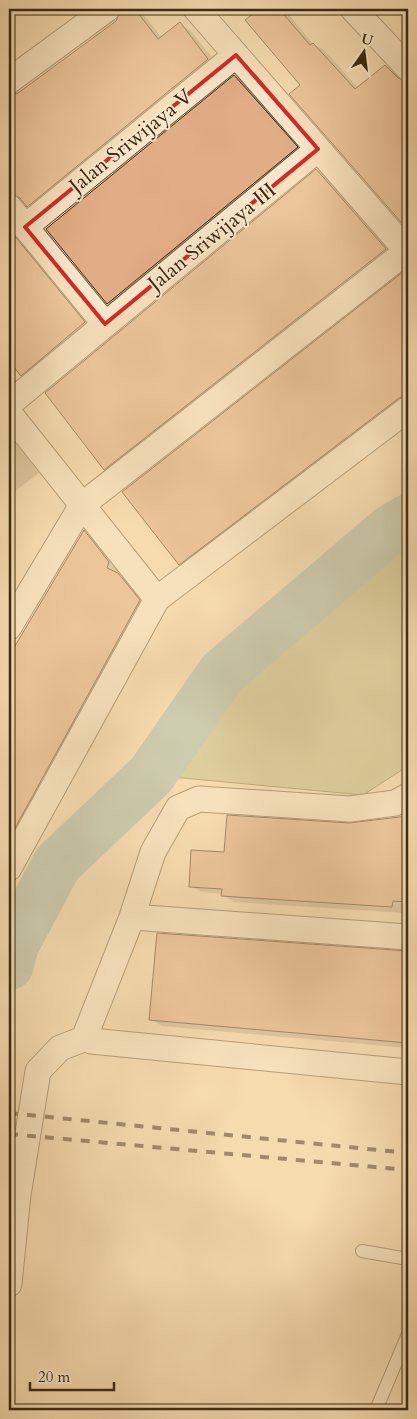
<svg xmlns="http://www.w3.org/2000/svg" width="417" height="1419" font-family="Cardo,serif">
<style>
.green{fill:#c1be87;stroke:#7e744e}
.shadow{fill:#0003}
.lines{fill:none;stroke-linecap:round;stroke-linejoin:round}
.river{stroke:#9cbbad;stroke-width:50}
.building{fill:#e2ac84;stroke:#3b2914}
.lane-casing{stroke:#6a563b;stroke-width:14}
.street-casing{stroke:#6a563b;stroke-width:27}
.lane{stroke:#f8e8cb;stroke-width:12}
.street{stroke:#f8e8cb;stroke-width:25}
.rail{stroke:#3b2914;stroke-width:4;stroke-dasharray:9 9;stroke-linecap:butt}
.marked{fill:none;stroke:#d62828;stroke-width:4;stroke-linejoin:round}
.labels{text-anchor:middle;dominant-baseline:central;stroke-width:4;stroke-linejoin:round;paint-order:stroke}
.street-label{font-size:21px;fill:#3b2914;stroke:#f8e8cb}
</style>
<rect width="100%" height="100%" fill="#f5dbaf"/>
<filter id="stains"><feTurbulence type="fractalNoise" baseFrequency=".004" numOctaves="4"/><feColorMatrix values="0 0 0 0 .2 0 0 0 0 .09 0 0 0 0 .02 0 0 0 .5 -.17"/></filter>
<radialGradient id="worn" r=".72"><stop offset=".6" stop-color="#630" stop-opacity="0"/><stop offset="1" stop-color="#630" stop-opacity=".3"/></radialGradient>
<!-- green -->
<path class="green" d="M 408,519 L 408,766 L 363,795 L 151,775 L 222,673 L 391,529 Z"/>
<!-- shadow -->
<path class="shadow" d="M 122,9 L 139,9 L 162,38 L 180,24 L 190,30 L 218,65 L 38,211 L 21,199 L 9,203 L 9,95 L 18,94 L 116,21 L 122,15 Z
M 261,9 L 284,9 L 313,44 L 324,50 L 358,88 L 385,66 L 408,83 L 408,229 L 291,94 L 302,85 L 246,21 Z
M 235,76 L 246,83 L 308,154 L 119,310 L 108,303 L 47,229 Z
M 317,170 L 328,177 L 396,256 L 116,475 L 105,469 Z
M 9,224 L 94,329 L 31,381 L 21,375 L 9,359 Z
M 408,271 L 408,404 L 190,570 L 179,564 L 124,492 Z
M 9,434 L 39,473 L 9,496 Z
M 84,532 L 95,538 L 119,569 L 118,575 L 129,581 L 150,608 L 9,865 L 9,658 Z
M 402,817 L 408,818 L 408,907 L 404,906 L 403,913 L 234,902 L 222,894 L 202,892 L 190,886 L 225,853 L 349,825 Z
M 158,935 L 408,952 L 408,1048 L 162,1026 L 150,1019 Z"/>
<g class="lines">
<!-- river -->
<path class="river" d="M 9,965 L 14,945 L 57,864 L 151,775 L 222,673 L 391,529 L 408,519"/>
</g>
<!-- building -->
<path class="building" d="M 121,9 L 135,9 L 158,39 L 180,22 L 208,59 L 27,207 L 20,198 L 9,193 L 9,95 L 18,93 L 116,21 Z
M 259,9 L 279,9 L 310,45 L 313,43 L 355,89 L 385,65 L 398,78 L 408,82 L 408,230 L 289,94 L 300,85 L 245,20 Z
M 234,75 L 298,147 L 107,304 L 46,229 Z
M 316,169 L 386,249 L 104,470 L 45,393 Z
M 9,229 L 85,322 L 21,376 L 9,361 Z
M 408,268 L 408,395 L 399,398 L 179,565 L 122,492 Z
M 84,530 L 109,562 L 107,568 L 118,573 L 140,600 L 9,839 L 9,656 Z
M 227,815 L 349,823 L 408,816 L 408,902 L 393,901 L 392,907 L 221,896 L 222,889 L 189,887 L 191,850 L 224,852 Z
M 157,933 L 408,951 L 408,1043 L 149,1020 Z"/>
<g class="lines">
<!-- lane casing -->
<g class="lane-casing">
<path id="lane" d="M 362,1251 L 408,1259
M 376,1410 L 408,1334"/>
</g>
<!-- street casing -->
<g class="street-casing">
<path id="street" d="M 196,9 L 408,252
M 353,9 L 408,68
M 9,81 L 107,9
M 9,207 L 105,324
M 25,227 L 236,55
M 9,404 L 318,149
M 9,413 L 157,599
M 9,627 L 82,505 L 407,251
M 408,796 L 395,803 L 350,809 L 199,799 L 178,808 L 153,852 L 132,917 L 85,1036 L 91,1041 L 408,1072
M 9,868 L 157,599 L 408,409
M 132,917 L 408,937
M 9,1284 L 18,1195 L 38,1071 L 60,1048 L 86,1038"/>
</g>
<!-- lane -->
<use href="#lane" class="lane"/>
<!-- street -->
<use href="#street" class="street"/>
<!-- rail -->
<path class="rail" d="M 9,1113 L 408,1153
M 9,1134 L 408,1170"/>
</g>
<!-- marked area -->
<path d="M0 0H417V1419H0ZM 236,55 L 318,149 L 105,324 L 25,227 Z" fill="#f5dbaf" fill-opacity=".55" fill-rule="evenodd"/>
<path class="marked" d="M 236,55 L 318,149 L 105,324 L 25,227 Z"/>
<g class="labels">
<!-- street labels -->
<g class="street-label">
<text transform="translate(131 141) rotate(-39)">Jalan Sriwijaya V</text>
<text transform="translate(212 237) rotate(-39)">Jalan Sriwijaya III</text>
</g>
</g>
<!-- margin -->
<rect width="417" height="1419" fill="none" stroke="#f5dbaf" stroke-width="30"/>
<rect x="10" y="10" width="397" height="1399" fill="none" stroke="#3b2914" stroke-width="2.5"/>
<rect x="15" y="15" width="387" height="1389" fill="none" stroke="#3b2914"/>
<!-- north arrow -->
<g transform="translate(364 52) rotate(14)" stroke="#f8e8cb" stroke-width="4" paint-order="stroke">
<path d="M0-4L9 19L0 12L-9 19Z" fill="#3b2914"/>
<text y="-8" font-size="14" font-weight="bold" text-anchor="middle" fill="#3b2914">U</text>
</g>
<!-- scale -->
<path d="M30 1382v8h84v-8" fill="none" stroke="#3b2914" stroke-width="2.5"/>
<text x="38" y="1382" font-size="15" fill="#3b2914" stroke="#f8e8cb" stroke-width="4" paint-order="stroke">20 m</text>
<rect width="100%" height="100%" filter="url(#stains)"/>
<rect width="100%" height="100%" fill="url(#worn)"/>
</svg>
